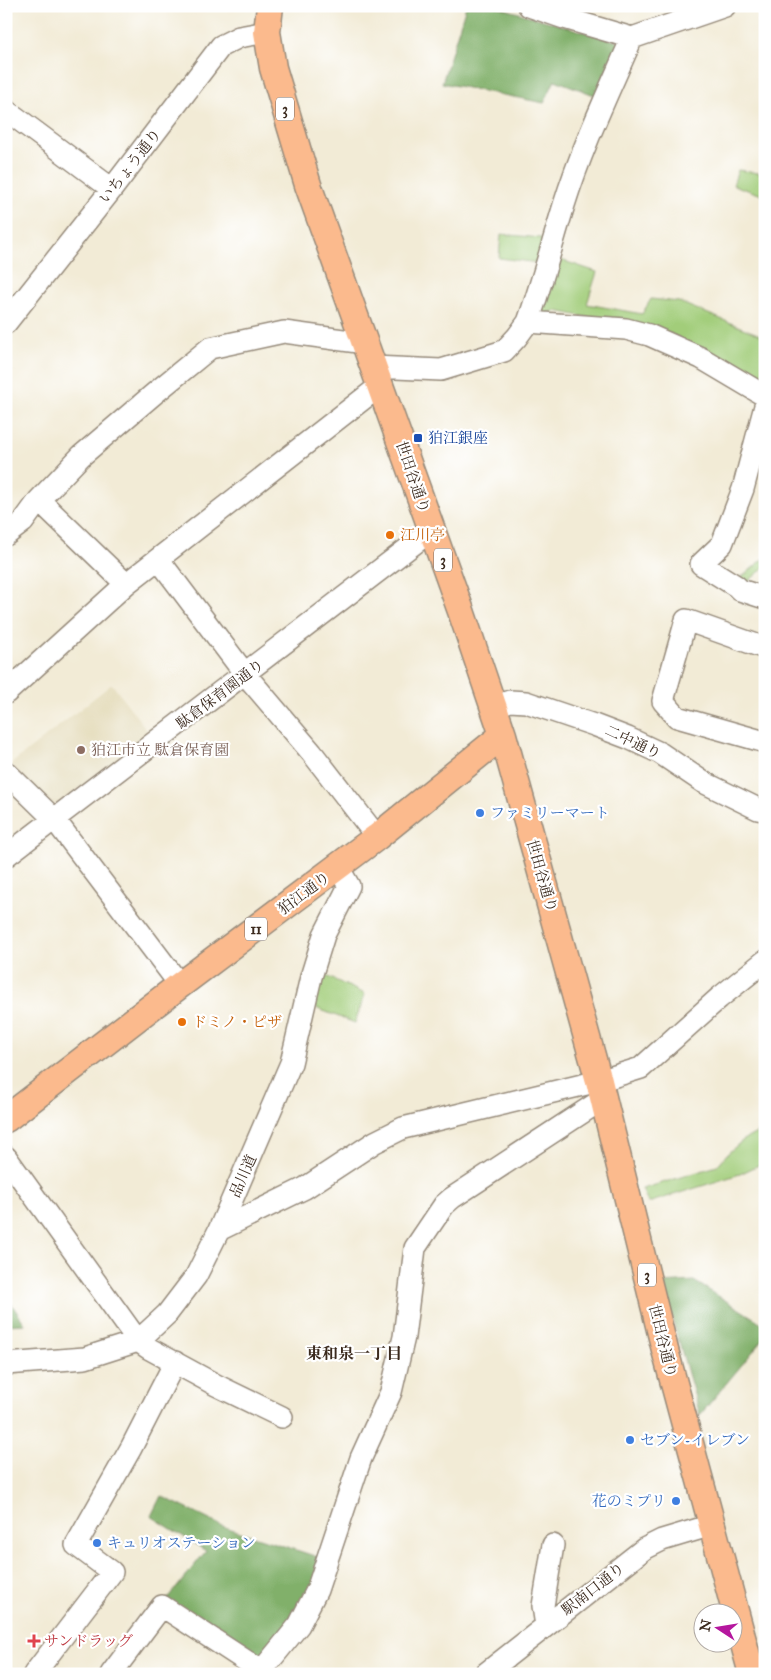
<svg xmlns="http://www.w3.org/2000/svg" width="771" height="1680" font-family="'IM FELL Great Primer','Noto Serif JP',serif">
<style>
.built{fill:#e4dbba}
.green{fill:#a2cd7a;stroke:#6e7c4c}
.forest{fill:#81b06a;stroke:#5e6d44}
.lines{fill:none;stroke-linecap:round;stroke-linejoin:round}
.minor-casing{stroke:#968a7a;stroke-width:24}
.major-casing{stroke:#968a7a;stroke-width:29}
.minor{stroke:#fff;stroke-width:21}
.major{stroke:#fbba8d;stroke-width:26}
.transit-dot{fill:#1a4fb4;stroke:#fff;stroke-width:2}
.food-dot{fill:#e8710a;stroke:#fff;stroke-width:2}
.education-dot{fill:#8d6e63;stroke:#fff;stroke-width:2}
.shop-dot{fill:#3f7fe0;stroke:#fff;stroke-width:2}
.health-dot{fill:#e0444e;stroke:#fff;stroke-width:2}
.labels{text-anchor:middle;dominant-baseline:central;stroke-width:4.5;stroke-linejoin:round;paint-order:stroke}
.shield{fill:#fff;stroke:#766a62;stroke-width:1}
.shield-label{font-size:14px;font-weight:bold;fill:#3b2a1e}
.street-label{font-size:15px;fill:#3b2a1e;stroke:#fff}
.transit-label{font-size:15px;fill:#164399;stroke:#fff;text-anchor:start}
.food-label{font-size:15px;fill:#c56008;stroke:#fff;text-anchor:start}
.education-label{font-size:15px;fill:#785e54;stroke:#fff;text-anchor:start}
.shop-label{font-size:15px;fill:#366cbe;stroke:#fff;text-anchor:start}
.health-label{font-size:15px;fill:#be3a42;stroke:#fff;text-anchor:start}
.neighbourhood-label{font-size:16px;font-weight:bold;fill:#3b2a1e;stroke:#fff}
</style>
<rect width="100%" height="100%" fill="#fff"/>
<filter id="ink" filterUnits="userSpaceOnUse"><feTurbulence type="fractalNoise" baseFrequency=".02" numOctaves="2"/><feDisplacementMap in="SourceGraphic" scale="10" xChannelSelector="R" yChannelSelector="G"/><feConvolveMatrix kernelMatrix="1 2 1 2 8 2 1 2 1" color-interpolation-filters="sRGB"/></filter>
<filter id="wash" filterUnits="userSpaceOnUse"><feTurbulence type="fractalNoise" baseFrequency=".0096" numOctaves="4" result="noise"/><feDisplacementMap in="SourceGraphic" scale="20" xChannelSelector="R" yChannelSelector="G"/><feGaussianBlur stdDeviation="1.12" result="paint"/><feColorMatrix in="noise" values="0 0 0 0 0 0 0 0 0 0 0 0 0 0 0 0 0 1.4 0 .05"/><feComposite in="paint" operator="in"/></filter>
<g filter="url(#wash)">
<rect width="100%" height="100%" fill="#f2ebd6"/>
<!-- built -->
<path class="built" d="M 112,684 L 152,737 L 56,805 L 48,803 L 11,764 Z"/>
<!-- green -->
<path class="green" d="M 738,170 L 765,174 L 765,196 L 733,185 Z
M 501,234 L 550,239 L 539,263 L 499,258 Z
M 552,257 L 597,272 L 587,304 L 642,314 L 651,299 L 679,302 L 765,337 L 765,385 L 671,334 L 556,311 L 536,316 Z
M 765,558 L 765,567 L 745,584 L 739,579 Z
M 313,970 L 365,994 L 355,1023 L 305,1004 Z
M 760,1131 L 765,1131 L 765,1162 L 740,1174 L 648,1203 L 642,1189 L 717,1166 L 727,1154 L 742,1141 Z"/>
<!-- forest -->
<path class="forest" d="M 466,6 L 495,6 L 626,44 L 602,98 L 555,80 L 544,103 L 442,83 Z
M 694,1281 L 765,1325 L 765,1337 L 700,1415 L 662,1283 Z
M 6,1296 L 25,1324 L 6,1325 Z
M 161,1496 L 222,1526 L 327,1560 L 261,1671 L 162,1606 L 206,1551 L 151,1516 Z"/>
</g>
<g filter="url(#ink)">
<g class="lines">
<!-- minor casing -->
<g class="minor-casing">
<path id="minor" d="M 529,6 L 564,18 L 632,38 L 725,6
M 6,110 L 112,189
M 528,322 C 542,283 552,244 564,205 C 582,147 608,93 632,38
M 6,323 L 112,189 L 221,46 L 239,37 L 267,32
M 373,367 L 441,370 L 504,351 L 517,337 L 528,322 L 626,329 L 649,335 L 701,358 L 765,396
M 765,406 L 743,489 L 722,544 L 701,564 L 736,586 L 740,590 L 765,598
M 39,500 L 126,584
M 6,535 L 23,522 L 39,500 L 81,456 L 155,393 L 210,348 L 284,332 L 365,343
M 159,560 L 245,674 L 312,753 L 377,837
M 765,648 L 686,620 L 663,701 L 677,717 L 765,742
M 6,693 L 126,584 L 381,385
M 493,707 L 510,701 L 526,702 L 594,725 L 628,738 L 660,753 L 703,782 L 758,809 L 765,810
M 6,772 L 55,820 L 180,985
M 6,856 L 432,530
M 6,1157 L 138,1341 L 148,1348 L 216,1385 L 282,1417
M 219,1230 L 305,1188 L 375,1142 L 403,1128 L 599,1081 L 641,1068 L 719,998 L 765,961
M 6,1364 L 85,1358 L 138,1341 L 167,1314 L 196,1276 L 219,1230 L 291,1063 L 311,977 L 324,935 L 349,886 L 338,867
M 546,1626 L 543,1606 L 553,1545
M 34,1674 L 112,1572 L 76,1545 L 131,1448 L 175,1362
M 111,1674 L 162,1606 L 266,1674
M 259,1674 L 299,1625 L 317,1590 L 361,1458 L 391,1392 L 404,1337 L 415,1248 L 444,1205 L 452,1198 L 603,1099
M 485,1674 L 644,1549 L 662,1540 L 712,1525"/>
</g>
<!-- major casing -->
<g class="major-casing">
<path id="major" d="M 270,6 L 267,32 L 273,68 L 308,185 L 461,611 L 503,735 L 599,1081 L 665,1350 L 752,1674
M 6,1119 L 180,985 L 377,837 L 503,735"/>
</g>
<!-- minor -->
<use href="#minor" class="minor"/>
<!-- major -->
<use href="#major" class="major"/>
</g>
</g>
<!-- markers -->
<rect class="transit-dot" x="413" y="433" width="10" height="10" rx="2.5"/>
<g class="food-dot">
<circle cx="390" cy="535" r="5"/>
<circle cx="182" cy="1022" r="5"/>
</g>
<circle class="education-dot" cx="81" cy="750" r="5"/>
<g class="shop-dot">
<circle cx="480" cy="813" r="5"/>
<circle cx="630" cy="1440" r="5"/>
<circle cx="676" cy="1501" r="5"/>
<circle cx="97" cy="1543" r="5"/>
</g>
<path class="health-dot" d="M31.5 1633.5h5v5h5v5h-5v5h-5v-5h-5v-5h5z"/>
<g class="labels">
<!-- shield labels -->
<g class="shield">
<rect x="276" y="97.5" width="18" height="23" rx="4"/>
<rect x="434" y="548.5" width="18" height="23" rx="4"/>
<rect x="245" y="917.5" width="22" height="23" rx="4"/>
<rect x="638" y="1263.5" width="18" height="23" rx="4"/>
</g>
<g class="shield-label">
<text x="285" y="109">3</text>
<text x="443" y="560">3</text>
<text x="256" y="929">11</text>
<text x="647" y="1275">3</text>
</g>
<!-- street labels -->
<g class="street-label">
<text transform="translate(130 166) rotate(-52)">いちょう通り</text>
<text transform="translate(413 477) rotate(71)">世田谷通り</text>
<text transform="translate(220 694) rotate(-37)">駄倉保育園通り</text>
<text transform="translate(633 742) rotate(25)">二中通り</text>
<text transform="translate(542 876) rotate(74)">世田谷通り</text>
<text transform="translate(304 893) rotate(-37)">狛江通り</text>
<text transform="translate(243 1176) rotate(-66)">品川道</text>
<text transform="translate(663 1341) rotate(76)">世田谷通り</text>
<text transform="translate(593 1589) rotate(-38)">駅南口通り</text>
</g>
<!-- transit labels -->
<g class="transit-label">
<text x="428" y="438">狛江銀座</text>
</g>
<!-- food labels -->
<g class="food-label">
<text x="400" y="535">江川亭</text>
<text x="192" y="1022">ドミノ・ピザ</text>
</g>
<!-- education labels -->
<g class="education-label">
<text x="91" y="750">狛江市立 駄倉保育園</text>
</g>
<!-- shop labels -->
<g class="shop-label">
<text x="490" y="813">ファミリーマート</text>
<text x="640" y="1440">セブン-イレブン</text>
<text x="666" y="1501" text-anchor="end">花のミプリ</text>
<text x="107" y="1543">キュリオステーション</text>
</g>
<!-- health labels -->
<g class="health-label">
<text x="44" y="1641">サンドラッグ</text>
</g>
<!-- neighbourhood labels -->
<g class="neighbourhood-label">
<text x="354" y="1353">東和泉一丁目</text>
</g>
</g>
<!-- margin -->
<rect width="771" height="1680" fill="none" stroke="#fff" stroke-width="25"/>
<!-- north arrow -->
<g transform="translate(718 1628) rotate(282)"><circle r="24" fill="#ffffff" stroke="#b1aaa5"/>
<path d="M0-4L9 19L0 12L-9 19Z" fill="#b5179e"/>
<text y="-8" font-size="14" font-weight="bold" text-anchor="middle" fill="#3b2a1e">N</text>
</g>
</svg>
